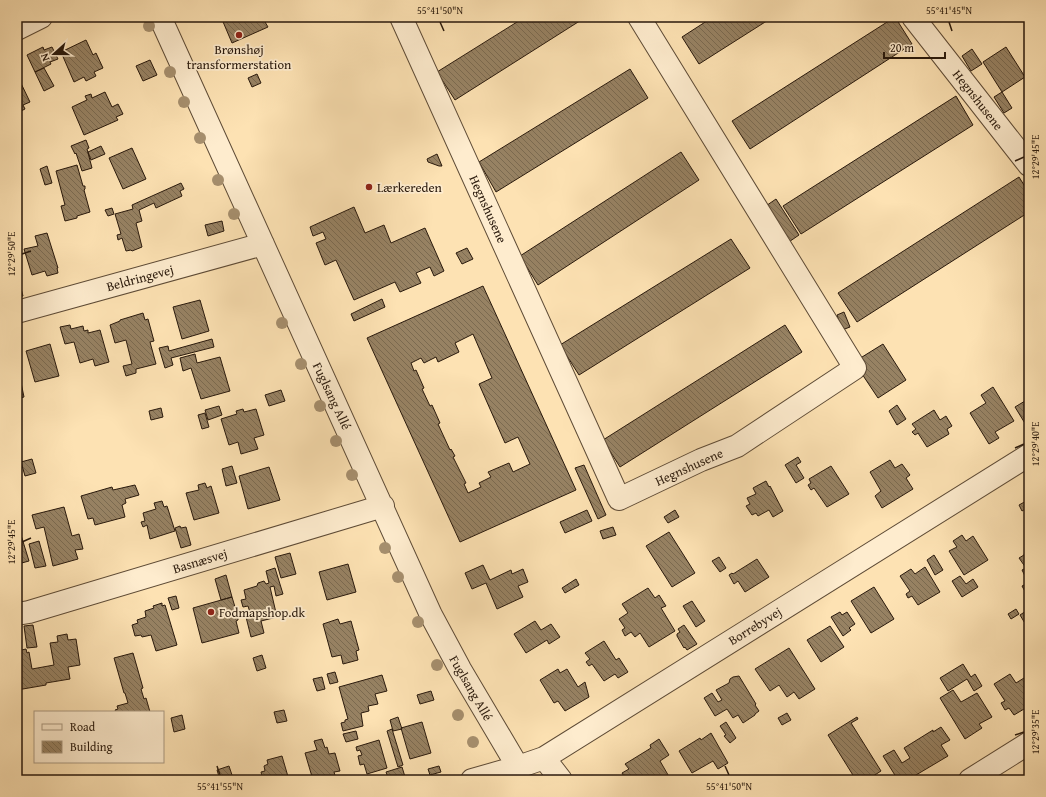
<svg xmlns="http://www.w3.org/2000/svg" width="1046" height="797" font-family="'Gentium Book Plus',serif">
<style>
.building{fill:url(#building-back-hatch);stroke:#29190c;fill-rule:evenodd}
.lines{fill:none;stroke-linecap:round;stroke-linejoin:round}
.street-casing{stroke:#5e4b36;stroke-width:24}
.street{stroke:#feecce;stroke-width:22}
.tree{fill:#a68f6e}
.ticks{fill:none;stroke:#29190c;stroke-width:1.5}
.poi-dot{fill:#8f2418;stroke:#feecce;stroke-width:1.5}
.labels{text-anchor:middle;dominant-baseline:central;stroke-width:3.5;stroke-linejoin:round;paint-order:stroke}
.poi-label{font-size:13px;fill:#29190c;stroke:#feecce;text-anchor:start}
.street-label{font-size:13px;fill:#29190c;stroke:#feecce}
.neatline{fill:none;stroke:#29190c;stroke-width:1.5}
.ticks-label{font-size:10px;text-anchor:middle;fill:#29190c}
</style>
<defs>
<pattern id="building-back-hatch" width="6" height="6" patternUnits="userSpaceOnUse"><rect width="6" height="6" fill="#978263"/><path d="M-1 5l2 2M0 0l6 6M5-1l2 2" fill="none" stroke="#7b6a50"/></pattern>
</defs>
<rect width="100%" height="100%" fill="#fde2b3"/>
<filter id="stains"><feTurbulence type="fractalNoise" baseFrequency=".005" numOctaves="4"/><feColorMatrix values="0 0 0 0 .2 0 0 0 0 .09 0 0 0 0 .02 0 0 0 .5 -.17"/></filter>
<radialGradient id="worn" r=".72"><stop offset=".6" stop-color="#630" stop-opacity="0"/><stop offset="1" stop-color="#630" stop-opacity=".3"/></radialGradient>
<!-- building -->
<path class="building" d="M 221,17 L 277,17 L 265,22 L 268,27 L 232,43 Z
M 525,17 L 586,17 L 455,100 L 437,72 Z
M 713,17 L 773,17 L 699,64 L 682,37 Z
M 895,17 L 912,44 L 750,149 L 732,121 Z
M 86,40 L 93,55 L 96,53 L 103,68 L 94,72 L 96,76 L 86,81 L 84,77 L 74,82 L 61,52 Z
M 43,47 L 44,50 L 52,47 L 58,59 L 50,62 L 51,64 L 35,72 L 27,55 Z
M 1006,47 L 1025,77 L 1002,92 L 983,62 Z
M 972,49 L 982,64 L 971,71 L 962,56 Z
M 150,60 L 157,75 L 143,81 L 136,66 Z
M 44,68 L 54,86 L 44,91 L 35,72 Z
M 630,69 L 648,98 L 496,192 L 479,162 Z
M 257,74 L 261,83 L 252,87 L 248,78 Z
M 17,75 L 30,102 L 23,105 L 25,109 L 17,113 Z
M 105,92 L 112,107 L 118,104 L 123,114 L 116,117 L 118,120 L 84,135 L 72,107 L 87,100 L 85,96 L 91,94 L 92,98 Z
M 1002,92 L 1012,108 L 1004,113 L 994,97 Z
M 956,96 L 973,125 L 801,234 L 783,206 Z
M 86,140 L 89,148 L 87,149 L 92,168 L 82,171 L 76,153 L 75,154 L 71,146 Z
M 101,146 L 105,154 L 91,160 L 88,152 Z
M 132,148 L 146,179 L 123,189 L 109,158 Z
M 681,152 L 699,180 L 538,285 L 520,256 Z
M 437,154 L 442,166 L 439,166 L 428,162 L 427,159 Z
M 77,165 L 83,186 L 85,186 L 85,189 L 84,190 L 90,212 L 77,216 L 77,218 L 65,221 L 61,206 L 65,205 L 56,171 Z
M 47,166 L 52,183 L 45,185 L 40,169 Z
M 1019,177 L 1029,193 L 1029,212 L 857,322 L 838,293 Z
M 181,183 L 184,189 L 180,191 L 182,196 L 156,208 L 154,203 L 139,210 L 142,221 L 136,223 L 142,247 L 132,251 L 131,250 L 126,251 L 122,238 L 118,240 L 117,235 L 121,234 L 115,214 L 133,209 L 132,205 Z
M 776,199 L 799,235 L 783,246 L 760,210 Z
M 354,207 L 365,233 L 384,225 L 391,243 L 425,228 L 444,271 L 434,276 L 430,267 L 416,273 L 421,283 L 400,292 L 395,282 L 354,300 L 336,260 L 325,265 L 316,243 L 326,239 L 323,232 L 313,236 L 310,227 Z
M 112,208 L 114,214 L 108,216 L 105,210 Z
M 222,221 L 224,231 L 208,236 L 205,225 Z
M 47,233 L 58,268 L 57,268 L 58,273 L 47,276 L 45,271 L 32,275 L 24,249 L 38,246 L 35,236 Z
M 731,239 L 750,268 L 579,375 L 560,345 Z
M 467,248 L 473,259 L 462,264 L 456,253 Z
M 17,274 L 23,296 L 17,297 Z
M 483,286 L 576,490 L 460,542 L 367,338 ZM 473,334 L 492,378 L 479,384 L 505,443 L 518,437 L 530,464 L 513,472 L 509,463 L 488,472 L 491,477 L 479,483 L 481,487 L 468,493 L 464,484 L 466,483 L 453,457 L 455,456 L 451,449 L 450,450 L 438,424 L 440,423 L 432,405 L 430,406 L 422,389 L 424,388 L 416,370 L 414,371 L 411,363 L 421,358 L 424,363 L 436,357 L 438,362 L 459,352 L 455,343 Z
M 382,299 L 385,307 L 354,321 L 351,314 Z
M 200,300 L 209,331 L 182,339 L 173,307 Z
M 844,312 L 850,327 L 842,330 L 837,315 Z
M 143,313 L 145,320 L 148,319 L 154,341 L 150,342 L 156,364 L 136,369 L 136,373 L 126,376 L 123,366 L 132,364 L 126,340 L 115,343 L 110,325 L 120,321 L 120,320 Z
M 70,325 L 71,329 L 83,326 L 84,331 L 88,330 L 88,333 L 100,330 L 109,362 L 95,366 L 93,359 L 80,363 L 74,342 L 65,344 L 60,327 Z
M 785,325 L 802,352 L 620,467 L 603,440 Z
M 212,339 L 214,347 L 171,358 L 173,365 L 165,368 L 159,348 L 168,346 L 169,351 Z
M 50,344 L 59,376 L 35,382 L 26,351 Z
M 883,344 L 906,380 L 878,398 L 854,362 Z
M 195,354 L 197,363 L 220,357 L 230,391 L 201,399 L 191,368 L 183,371 L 180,358 Z
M 17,373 L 19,373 L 24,397 L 17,399 Z
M 993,387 L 1014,421 L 995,432 L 999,438 L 989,444 L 970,413 L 986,403 L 981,395 Z
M 281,390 L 285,401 L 269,406 L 265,395 Z
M 1025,401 L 1029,407 L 1029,423 L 1026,425 L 1015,407 Z
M 897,405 L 906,419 L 897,425 L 889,411 Z
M 219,406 L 222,415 L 208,420 L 205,410 Z
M 161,408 L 163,417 L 151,420 L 149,411 Z
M 243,409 L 244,412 L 256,409 L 264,435 L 254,438 L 258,449 L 241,454 L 238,442 L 229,445 L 221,419 L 237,414 L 236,411 Z
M 934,410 L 940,420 L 946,416 L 952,426 L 947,429 L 949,434 L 927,447 L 918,433 L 915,435 L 912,432 L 916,429 L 912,424 Z
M 205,413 L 209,427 L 202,429 L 198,415 Z
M 798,457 L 801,462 L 796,465 L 804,478 L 796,483 L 785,465 Z
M 32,459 L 36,473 L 25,476 L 21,462 Z
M 890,460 L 895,468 L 902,464 L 910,475 L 906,478 L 913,489 L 882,508 L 875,496 L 881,491 L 870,472 Z
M 584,465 L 606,515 L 598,519 L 575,468 Z
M 232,466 L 237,483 L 226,486 L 222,469 Z
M 831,466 L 849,494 L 827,507 L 814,488 L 811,490 L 808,485 L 811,483 L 809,479 Z
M 269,467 L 280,500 L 248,509 L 239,476 Z
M 766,481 L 769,487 L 770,486 L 783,511 L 773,517 L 769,510 L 758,516 L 756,513 L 752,515 L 746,506 L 750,504 L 747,498 L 756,494 L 753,488 Z
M 205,483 L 207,488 L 211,486 L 219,513 L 194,520 L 186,493 L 199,490 L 198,485 Z
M 135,485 L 139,495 L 125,499 L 126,503 L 122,505 L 125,517 L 95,525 L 93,518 L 88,519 L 81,496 L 112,487 L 113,490 Z
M 1028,500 L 1029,507 L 1022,511 L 1019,505 Z
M 162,501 L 164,507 L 167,506 L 175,531 L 150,539 L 147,525 L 143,527 L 141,522 L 145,521 L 143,513 L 156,509 L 154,503 Z
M 64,507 L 72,536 L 79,534 L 83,549 L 75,550 L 78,559 L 53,566 L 44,527 L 36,529 L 32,515 Z
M 587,510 L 592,521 L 565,533 L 560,522 Z
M 675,510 L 679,517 L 668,523 L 664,517 Z
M 180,526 L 181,528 L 186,527 L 191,545 L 181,548 L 175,528 Z
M 613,527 L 616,535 L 603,539 L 600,531 Z
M 669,532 L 695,573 L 672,587 L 646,546 Z
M 21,535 L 29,561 L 18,564 L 17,566 L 17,536 Z
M 962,535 L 966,541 L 973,536 L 988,560 L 964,575 L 949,551 L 957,547 L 953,541 Z
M 39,541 L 46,566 L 35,568 L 29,544 Z
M 1029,549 L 1029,579 L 1027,580 L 1022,570 L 1026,568 L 1019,558 L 1024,555 L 1025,551 Z
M 290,553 L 296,574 L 281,578 L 275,557 Z
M 934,555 L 943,570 L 935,575 L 927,560 Z
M 719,557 L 726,568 L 720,572 L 712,561 Z
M 757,559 L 769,577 L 745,592 L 738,581 L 734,584 L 729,575 L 732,573 L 733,574 Z
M 348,564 L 356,592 L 327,600 L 319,572 Z
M 483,565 L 490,580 L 511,570 L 512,574 L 523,569 L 528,582 L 518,586 L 523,597 L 497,609 L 486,583 L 472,589 L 465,573 Z
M 925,567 L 940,592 L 918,605 L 912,596 L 908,598 L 906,594 L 910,591 L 900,576 L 911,569 L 915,574 Z
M 275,568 L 283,594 L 276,596 L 274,586 L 270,587 L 277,617 L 261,621 L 264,633 L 251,637 L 246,617 L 251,616 L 248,606 L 243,607 L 241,600 L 246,599 L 244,590 L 257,586 L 258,583 L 264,581 L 266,584 L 269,583 L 266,571 Z
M 226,575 L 232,597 L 221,600 L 215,579 Z
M 960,576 L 966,584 L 973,579 L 978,587 L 962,597 L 952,581 Z
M 576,579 L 579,585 L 565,593 L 562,588 Z
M 1028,583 L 1029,597 L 1028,597 L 1022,586 Z
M 874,587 L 894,619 L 871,633 L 851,601 Z
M 648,588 L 655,598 L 659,595 L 666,606 L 661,608 L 675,631 L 649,647 L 640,633 L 635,637 L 631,632 L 625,636 L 622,630 L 625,628 L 619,619 L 628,613 L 622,604 Z
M 176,596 L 179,608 L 172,610 L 168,598 Z
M 232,597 L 238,617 L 238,620 L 236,621 L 239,633 L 202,643 L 193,608 Z
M 692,601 L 705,621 L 696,627 L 683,606 Z
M 162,603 L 162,606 L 165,605 L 177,645 L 156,651 L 151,635 L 142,637 L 141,635 L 135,636 L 132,625 L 138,623 L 137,620 L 146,617 L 145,611 L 154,608 L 153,606 Z
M 1016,609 L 1019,614 L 1011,619 L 1008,614 Z
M 1029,609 L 1029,630 L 1020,615 Z
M 840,612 L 842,615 L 847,612 L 855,624 L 849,628 L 851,630 L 843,636 L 831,617 Z
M 338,619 L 340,624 L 351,621 L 359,650 L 356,651 L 358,660 L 343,664 L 341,655 L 332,657 L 323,624 Z
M 535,621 L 541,630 L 551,624 L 560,637 L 549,644 L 547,640 L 526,653 L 514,634 Z
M 33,625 L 37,647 L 27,648 L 24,626 Z
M 684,625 L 697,644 L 687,650 L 685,647 L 684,648 L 677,636 L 677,634 L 680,632 L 678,629 Z
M 830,626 L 844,647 L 821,662 L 807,640 Z
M 67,634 L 68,640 L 76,639 L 80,665 L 68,667 L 70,679 L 46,683 L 46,685 L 17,690 L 17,651 L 26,649 L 27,653 L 29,652 L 32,669 L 54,665 L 50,643 L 58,642 L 57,636 Z
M 604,641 L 616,660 L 619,658 L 628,672 L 618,678 L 615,674 L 604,681 L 592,664 L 589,666 L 586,662 L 590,659 L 585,653 Z
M 789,648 L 815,689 L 799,699 L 794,692 L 787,697 L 779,685 L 770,691 L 755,669 Z
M 133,653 L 143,688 L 141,689 L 144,699 L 146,698 L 150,712 L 116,712 L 115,710 L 118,709 L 117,706 L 128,703 L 125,693 L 124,693 L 114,658 Z
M 262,655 L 266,668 L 257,671 L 253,658 Z
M 963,664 L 971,677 L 975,674 L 982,686 L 974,691 L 967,679 L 948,691 L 940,678 Z
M 558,669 L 560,673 L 567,669 L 578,687 L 585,682 L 589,697 L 565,711 L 558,701 L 554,703 L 540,680 Z
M 335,672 L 338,682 L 330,684 L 327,674 Z
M 1010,674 L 1016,683 L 1024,678 L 1029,686 L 1029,706 L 1014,715 L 1009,708 L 1005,710 L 1001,703 L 1005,701 L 994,684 Z
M 382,675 L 387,691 L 375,694 L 378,704 L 368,706 L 369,711 L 361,713 L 363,726 L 343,731 L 341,723 L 345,722 L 345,720 L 348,719 L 339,687 Z
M 739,676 L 756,704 L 755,705 L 759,711 L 755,714 L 755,715 L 743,723 L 738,715 L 733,718 L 727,709 L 715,716 L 704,698 L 712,693 L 718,702 L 722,700 L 716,690 L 729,683 L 730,679 L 733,677 Z
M 322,677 L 325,689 L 317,691 L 313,679 Z
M 953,690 L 961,702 L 977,693 L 992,717 L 979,724 L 982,728 L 965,739 L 940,698 Z
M 431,691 L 434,700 L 420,704 L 417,695 Z
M 284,710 L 287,721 L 277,723 L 274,712 Z
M 787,713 L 791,720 L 782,725 L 778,718 Z
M 182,715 L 185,729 L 174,732 L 171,718 Z
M 398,717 L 402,729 L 393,731 L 390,720 Z
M 857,717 L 858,719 L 851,723 L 881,771 L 867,780 L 856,780 L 828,735 Z
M 422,722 L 431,753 L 410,759 L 401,728 Z
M 726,722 L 736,738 L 730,743 L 724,736 L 726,735 L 720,726 Z
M 941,727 L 950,740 L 941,745 L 948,756 L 911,778 L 913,780 L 898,780 L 883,756 L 894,750 L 902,763 L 910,758 L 904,748 L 933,730 L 933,732 Z
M 392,729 L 403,765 L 398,767 L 387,731 Z
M 356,731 L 358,739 L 346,742 L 343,734 Z
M 711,733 L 728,763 L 718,769 L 713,761 L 692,773 L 679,751 L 700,738 L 701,740 Z
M 322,739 L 325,748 L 327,747 L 329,754 L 335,753 L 340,771 L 334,772 L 336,779 L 313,780 L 305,753 L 317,750 L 314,741 Z
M 659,739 L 669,755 L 660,761 L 671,780 L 626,780 L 622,773 L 629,769 L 625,764 L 651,748 L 650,745 Z
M 379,740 L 387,768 L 367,774 L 364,764 L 360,765 L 358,756 L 362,755 L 360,750 L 357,751 L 356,747 Z
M 282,756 L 289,780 L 263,780 L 261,772 L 265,771 L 264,766 L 268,764 L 267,760 Z
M 229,766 L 233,778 L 239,776 L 240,780 L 220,780 L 217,770 Z
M 439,766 L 441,772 L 430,775 L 428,769 Z
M 402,767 L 406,780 L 389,780 L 386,772 Z"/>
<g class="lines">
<!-- street casing -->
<g class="street-casing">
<path id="street" d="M 160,17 L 431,615 L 460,669 L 518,767
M 401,17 L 619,499 L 701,460 L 737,446 L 855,368 L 639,17
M 913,17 L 1029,165
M 17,29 L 41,17
M 17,312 L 263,244
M 17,614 L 29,612 L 383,506
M 544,758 L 561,780
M 472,780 L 518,767 L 544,758 L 1029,455
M 970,780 L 1029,743"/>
</g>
<!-- street -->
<use href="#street" class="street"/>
</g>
<!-- trees -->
<g class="tree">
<circle cx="149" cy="26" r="6"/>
<circle cx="170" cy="72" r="6"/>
<circle cx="184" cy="102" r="6"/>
<circle cx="200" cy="138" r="6"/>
<circle cx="218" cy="180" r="6"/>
<circle cx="234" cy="214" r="6"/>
<circle cx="282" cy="323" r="6"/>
<circle cx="301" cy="364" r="6"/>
<circle cx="320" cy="406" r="6"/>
<circle cx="336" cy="441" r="6"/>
<circle cx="352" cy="475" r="6"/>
<circle cx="385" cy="548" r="6"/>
<circle cx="398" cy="577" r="6"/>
<circle cx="418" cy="622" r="6"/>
<circle cx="437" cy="665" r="6"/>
<circle cx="458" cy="715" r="6"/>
<circle cx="473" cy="742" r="6"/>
</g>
<!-- ticks -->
<path class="ticks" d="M 440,22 L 444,31M 949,22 L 952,31M 1015,161 L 1024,157M 22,254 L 31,251M 1015,448 L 1024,444M 22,542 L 31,538M 1015,735 L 1024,732M 217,766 L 220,775M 725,766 L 729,775"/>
<!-- markers -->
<g class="poi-dot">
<circle cx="239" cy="35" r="4"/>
<circle cx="369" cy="187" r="4"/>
<circle cx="211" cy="612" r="4"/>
</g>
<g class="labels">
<!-- poi labels -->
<g class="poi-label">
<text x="239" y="49" text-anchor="middle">Brønshøj<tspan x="239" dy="15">transformerstation</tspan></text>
<text x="377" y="187">Lærkereden</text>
<text x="219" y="612">Fodmapshop.dk</text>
</g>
<!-- street labels -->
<g class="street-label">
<text transform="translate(978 100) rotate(52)">Hegnshusene</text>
<text transform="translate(488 209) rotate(66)">Hegnshusene</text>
<text transform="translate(140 278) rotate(-15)">Beldringevej</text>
<text transform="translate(332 396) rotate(65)">Fuglsang Allé</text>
<text transform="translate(689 467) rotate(-24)">Hegnshusene</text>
<text transform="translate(200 561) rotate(-17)">Basnæsvej</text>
<text transform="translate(755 626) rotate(-32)">Borrebyvej</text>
<text transform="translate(471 688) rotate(60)">Fuglsang Allé</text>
</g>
</g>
<!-- margin -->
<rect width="1046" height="797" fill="none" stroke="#fde2b3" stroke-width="44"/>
<!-- legend -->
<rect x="34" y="711" width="130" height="52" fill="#feecce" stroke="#a99880"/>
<rect x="42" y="724" width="20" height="6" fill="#feecce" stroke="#a99880"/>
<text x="70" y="731" font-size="12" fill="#29190c">Road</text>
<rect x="42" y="741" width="20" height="12" fill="url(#building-back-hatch)" stroke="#a99880"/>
<text x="70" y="751" font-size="12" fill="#29190c">Building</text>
<!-- north arrow -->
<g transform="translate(54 54) rotate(249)" stroke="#feecce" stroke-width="3" paint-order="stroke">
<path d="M0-3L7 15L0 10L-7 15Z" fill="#29190c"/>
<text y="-6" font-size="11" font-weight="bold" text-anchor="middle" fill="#29190c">N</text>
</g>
<!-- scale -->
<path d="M884 52v6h61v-6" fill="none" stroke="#29190c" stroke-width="2"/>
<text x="890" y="52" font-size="12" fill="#29190c" stroke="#feecce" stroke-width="3" paint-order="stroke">20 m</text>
<rect x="22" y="22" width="1002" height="753" class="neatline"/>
<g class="ticks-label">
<text x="440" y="14">55°41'50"N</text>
<text x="949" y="14">55°41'45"N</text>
<text transform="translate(1035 157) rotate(-90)" y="4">12°29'45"E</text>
<text transform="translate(11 254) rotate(-90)" y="4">12°29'50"E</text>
<text transform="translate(1035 444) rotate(-90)" y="4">12°29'40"E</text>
<text transform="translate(11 542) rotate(-90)" y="4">12°29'45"E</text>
<text transform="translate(1035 732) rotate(-90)" y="4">12°29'35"E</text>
<text x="220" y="790">55°41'55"N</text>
<text x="729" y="790">55°41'50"N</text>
</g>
<rect width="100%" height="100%" filter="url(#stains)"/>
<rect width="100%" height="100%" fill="url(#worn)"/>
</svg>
